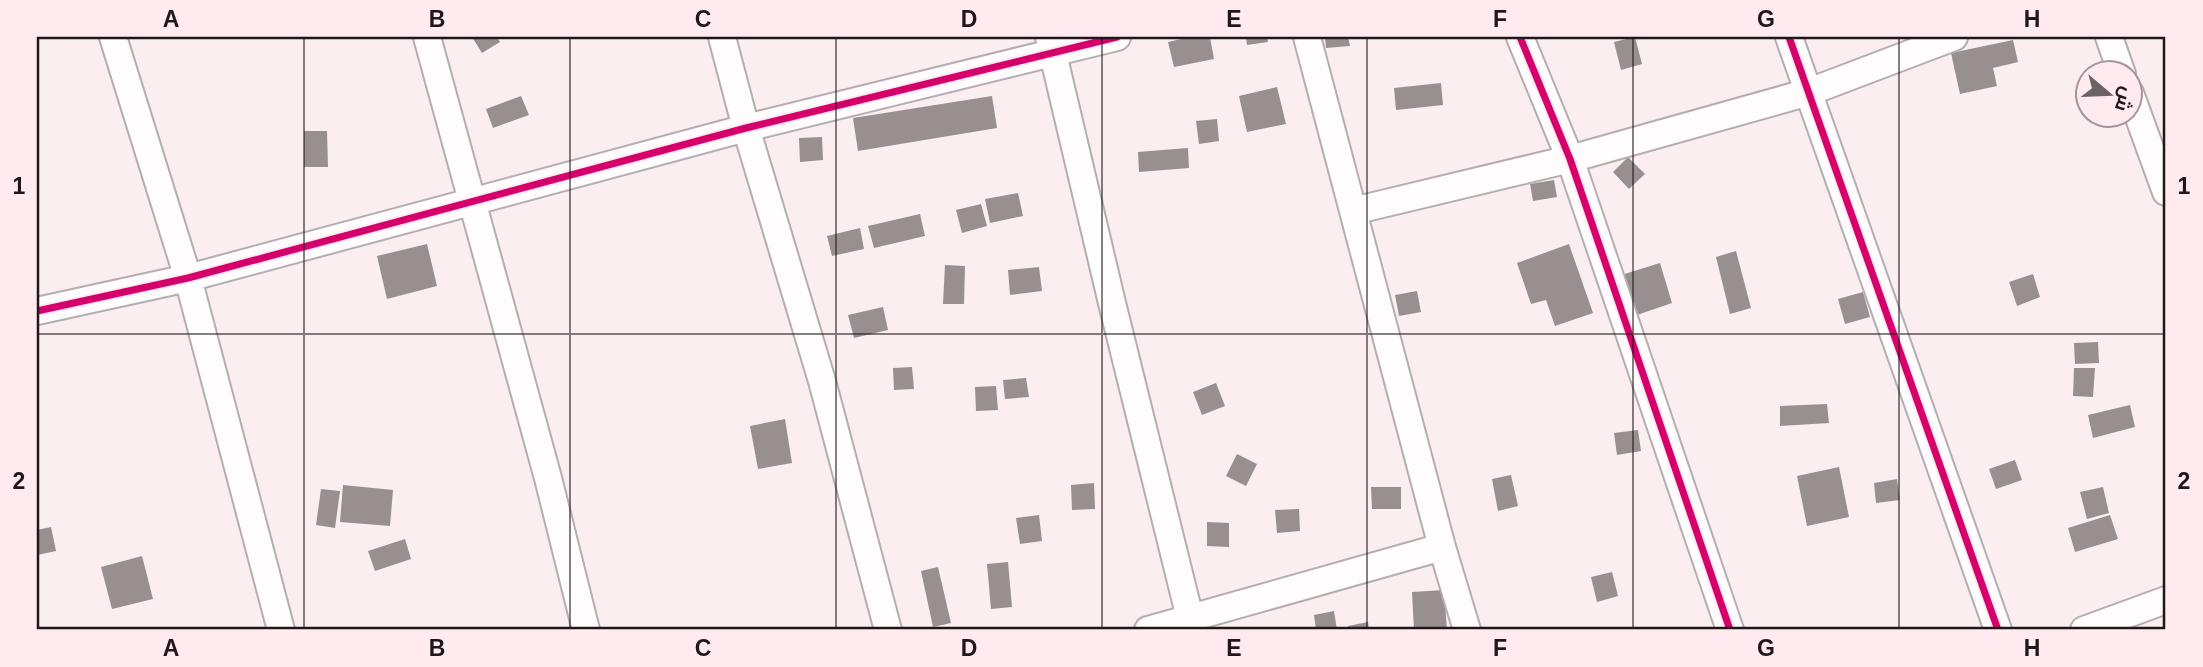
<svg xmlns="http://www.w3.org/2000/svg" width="2203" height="667" font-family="Helvetica,Cairo,sans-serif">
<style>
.building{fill:#988f91}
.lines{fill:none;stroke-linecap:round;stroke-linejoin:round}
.street-casing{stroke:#b6adb0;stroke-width:30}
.street{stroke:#fefcfd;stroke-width:26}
.cycleway-casing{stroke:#feeaef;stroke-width:11}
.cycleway{stroke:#d6006c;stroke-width:7}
.grid{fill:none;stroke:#20171a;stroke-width:2;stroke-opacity:0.55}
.neatline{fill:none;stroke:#20171a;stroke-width:2.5}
.grid-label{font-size:23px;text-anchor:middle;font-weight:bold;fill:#20171a}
</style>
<rect width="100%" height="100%" fill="#faeef1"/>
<!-- building -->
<path class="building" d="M 472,37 L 497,37 L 500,42 L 482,53 Z
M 1190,37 L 1210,37 L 1214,59 L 1174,67 L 1168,42 Z
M 1246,37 L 1267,37 L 1268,42 L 1247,45 Z
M 1325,37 L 1348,37 L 1350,46 L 1326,48 Z
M 1635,37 L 1642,64 L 1621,70 L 1614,42 Z
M 2013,40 L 2018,62 L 1993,68 L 1997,86 L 1960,94 L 1951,53 Z
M 1441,83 L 1443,105 L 1396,110 L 1394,88 Z
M 1277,87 L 1286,124 L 1247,132 L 1239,96 Z
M 521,96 L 529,115 L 493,128 L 486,109 Z
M 992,96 L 997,128 L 858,151 L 853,118 Z
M 1217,119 L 1219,141 L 1199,144 L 1196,121 Z
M 304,131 L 327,131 L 328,167 L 304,167 Z
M 822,137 L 823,160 L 800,162 L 799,138 Z
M 1188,148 L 1189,168 L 1139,172 L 1138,152 Z
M 1628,157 L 1645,174 L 1629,189 L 1613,172 Z
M 1554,180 L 1557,197 L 1533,201 L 1530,184 Z
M 1018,193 L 1023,216 L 990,223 L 985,199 Z
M 981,204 L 987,226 L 962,233 L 956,210 Z
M 920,214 L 925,236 L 874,248 L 868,226 Z
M 860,228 L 864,249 L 832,256 L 827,236 Z
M 427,244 L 437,286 L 387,299 L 377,256 Z
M 1569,244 L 1593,313 L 1555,326 L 1546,300 L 1531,304 L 1517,263 Z
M 1736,251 L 1751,308 L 1730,314 L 1716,257 Z
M 1660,263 L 1672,303 L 1631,317 L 1618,276 Z
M 945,265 L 965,266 L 964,304 L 943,304 Z
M 1039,267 L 1042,291 L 1010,295 L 1008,270 Z
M 2033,274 L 2040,297 L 2017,306 L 2009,282 Z
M 1417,291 L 1421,312 L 1399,316 L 1395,295 Z
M 1863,292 L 1870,317 L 1845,324 L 1838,299 Z
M 883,307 L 888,330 L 854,338 L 848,315 Z
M 2098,342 L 2099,363 L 2075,364 L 2074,343 Z
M 912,367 L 914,389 L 894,390 L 893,368 Z
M 2074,368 L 2095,368 L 2093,397 L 2073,396 Z
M 1026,378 L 1029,397 L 1005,399 L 1003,380 Z
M 1216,383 L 1225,406 L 1202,415 L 1193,392 Z
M 996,386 L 998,410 L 976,411 L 975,387 Z
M 1827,404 L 1829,423 L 1780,426 L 1780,406 Z
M 2130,405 L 2135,427 L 2093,438 L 2088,415 Z
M 785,419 L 792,463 L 758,469 L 750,426 Z
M 1638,430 L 1641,451 L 1617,455 L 1614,433 Z
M 1237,454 L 1257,464 L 1246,486 L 1226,476 Z
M 2015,460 L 2022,480 L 1996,489 L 1989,469 Z
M 1839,467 L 1849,517 L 1807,526 L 1797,476 Z
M 1511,475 L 1518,506 L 1498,511 L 1492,479 Z
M 1897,479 L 1900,500 L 1876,503 L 1874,483 Z
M 1094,483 L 1095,509 L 1072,510 L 1071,485 Z
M 343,485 L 393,490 L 390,526 L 340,522 Z
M 1371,487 L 1401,487 L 1401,509 L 1372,509 Z
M 2103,487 L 2109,513 L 2087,519 L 2080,492 Z
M 321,489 L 340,491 L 335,528 L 316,525 Z
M 1299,509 L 1300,531 L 1277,533 L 1275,510 Z
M 1039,515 L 1042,541 L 1020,544 L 1016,518 Z
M 2110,515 L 2118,539 L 2075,552 L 2068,528 Z
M 1207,522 L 1229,523 L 1229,547 L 1207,546 Z
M 51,527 L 56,551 L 37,555 L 37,530 Z
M 405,539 L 411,559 L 375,571 L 368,551 Z
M 142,556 L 153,599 L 112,609 L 101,567 Z
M 1008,562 L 1012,607 L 991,609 L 987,564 Z
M 938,567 L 951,623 L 933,627 L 921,571 Z
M 1612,572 L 1618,596 L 1597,602 L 1591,577 Z
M 1444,590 L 1447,630 L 1414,630 L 1412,592 Z
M 1334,611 L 1337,630 L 1316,630 L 1314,615 Z
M 1368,622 L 1369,630 L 1349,630 L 1348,626 Z"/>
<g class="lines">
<!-- street casing -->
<g class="street-casing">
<path id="street" d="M 113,37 L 188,278 L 281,630
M 427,37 L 548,478 L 586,630
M 722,37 L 746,128 L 822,381 L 888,630
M 1049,37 L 1112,303 L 1193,630
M 1307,37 L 1442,547 L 1467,630
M 1520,37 L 1570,159 L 1730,630
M 1789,37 L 1998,630
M 2109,37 L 2122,74
M 2130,93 L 2166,192
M 1353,211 L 1570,159 L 1809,92 L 1954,37
M 37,311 L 188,278 L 746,128 L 1117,37
M 1148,630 L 1442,547
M 2084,630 L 2166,600"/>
</g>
<!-- street -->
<use href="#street" class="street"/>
<!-- cycleway casing -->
<g class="cycleway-casing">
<path id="cycleway" d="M 1520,37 L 1570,159 L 1730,630
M 1789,37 L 1998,630
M 37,311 L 188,278 L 746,128 L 1117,37"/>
</g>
<!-- cycleway -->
<use href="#cycleway" class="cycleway"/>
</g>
<!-- grid -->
<path class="grid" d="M 304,37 L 304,630M 570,37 L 570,630M 836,37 L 836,630M 1102,37 L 1102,630M 1367,37 L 1367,630M 1633,37 L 1633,630M 1899,37 L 1899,630M 37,334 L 2166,334"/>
<!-- border -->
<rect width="2203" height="667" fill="none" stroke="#feeaef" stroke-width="77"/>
<!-- north arrow -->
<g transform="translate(2109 94) rotate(109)"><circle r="33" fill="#feeaef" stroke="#a5969a" stroke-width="2"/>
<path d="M0-5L12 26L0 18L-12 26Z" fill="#6c6265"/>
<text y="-10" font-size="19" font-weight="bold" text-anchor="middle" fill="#20171a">ش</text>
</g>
<rect x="38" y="38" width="2126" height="590" class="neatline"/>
<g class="grid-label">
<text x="171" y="27">A</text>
<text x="437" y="27">B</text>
<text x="703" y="27">C</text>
<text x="969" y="27">D</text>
<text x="1234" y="27">E</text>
<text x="1500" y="27">F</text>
<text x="1766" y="27">G</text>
<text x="2032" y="27">H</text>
<text x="19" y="194">1</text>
<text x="2184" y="194">1</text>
<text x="19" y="489">2</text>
<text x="2184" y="489">2</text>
<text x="171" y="656">A</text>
<text x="437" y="656">B</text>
<text x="703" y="656">C</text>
<text x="969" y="656">D</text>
<text x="1234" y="656">E</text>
<text x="1500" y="656">F</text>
<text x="1766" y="656">G</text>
<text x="2032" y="656">H</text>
</g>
</svg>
